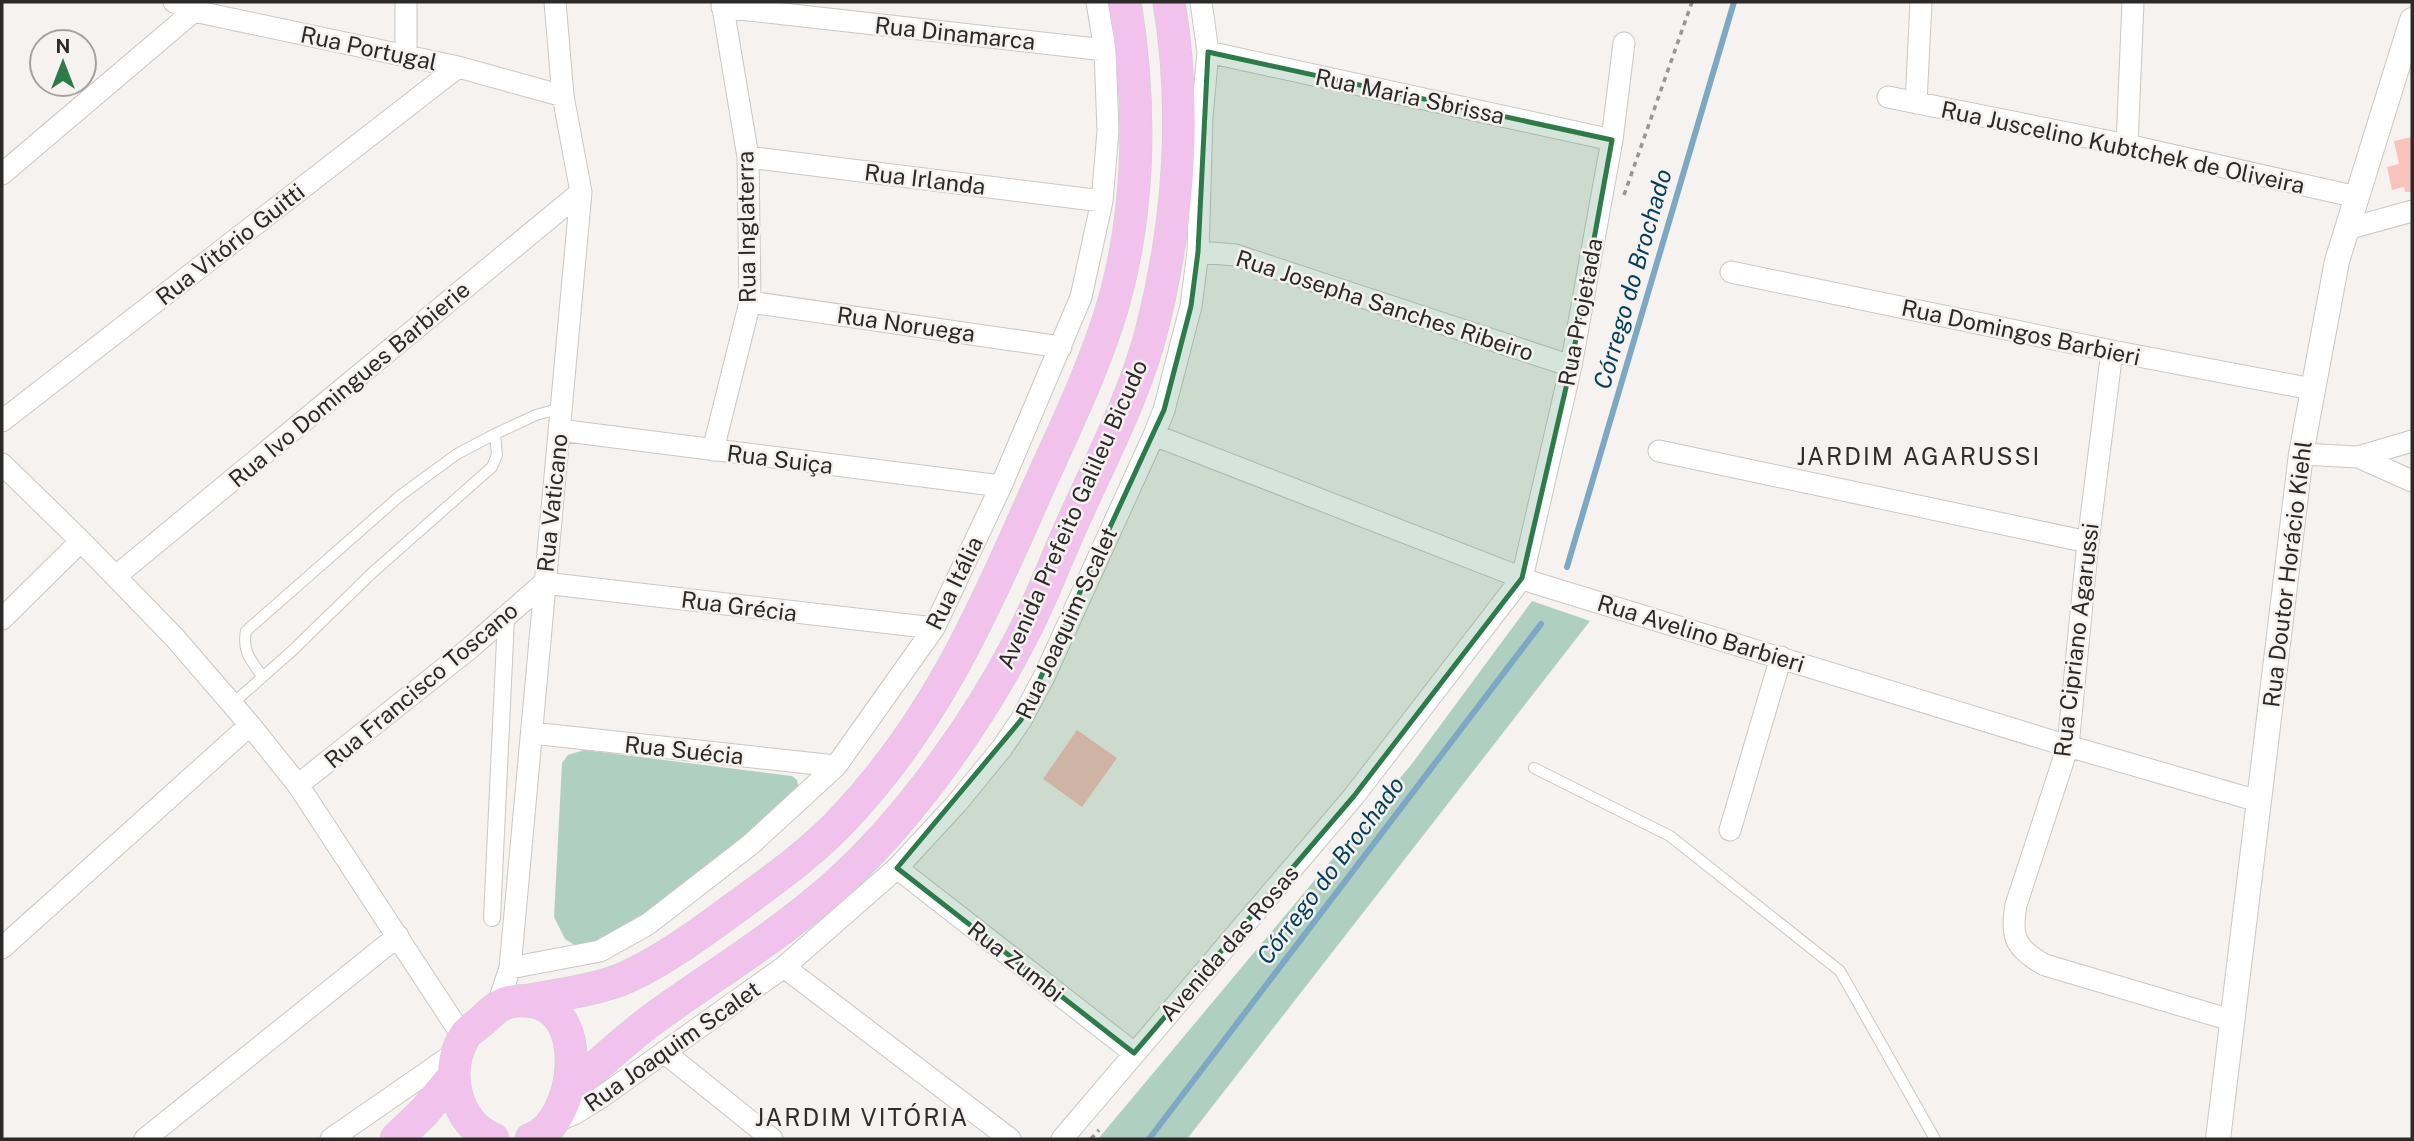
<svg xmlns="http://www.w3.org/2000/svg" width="2414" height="1141" font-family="'Public Sans',sans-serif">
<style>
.green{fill:#afd0c0}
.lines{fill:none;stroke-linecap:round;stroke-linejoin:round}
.stream{stroke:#7ca8c4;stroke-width:6}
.building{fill:#f8c2bd}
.service-casing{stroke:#cac7c5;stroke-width:12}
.pedestrian-casing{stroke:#cac7c5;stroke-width:18}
.minor-casing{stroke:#cac7c5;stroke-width:23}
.tertiary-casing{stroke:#cac7c5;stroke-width:26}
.primary-casing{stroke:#d0d0d0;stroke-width:33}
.path{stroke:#989593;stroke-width:3.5;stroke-dasharray:5 5;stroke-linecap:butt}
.service{stroke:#fff;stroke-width:10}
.pedestrian{stroke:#fff;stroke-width:16}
.minor{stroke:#fff;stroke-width:21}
.tertiary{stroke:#fff;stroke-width:24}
.primary{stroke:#f0c2ec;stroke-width:32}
.marked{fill:#2d7b4b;fill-opacity:0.2;stroke:#2d7b4b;stroke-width:5;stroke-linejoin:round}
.labels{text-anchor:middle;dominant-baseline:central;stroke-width:5;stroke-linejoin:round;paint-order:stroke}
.street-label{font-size:23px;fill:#2b2a29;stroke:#f5f2ef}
.water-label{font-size:24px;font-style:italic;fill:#033f5c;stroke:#f5f2ef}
.neighbourhood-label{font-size:24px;letter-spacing:2px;fill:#302d2c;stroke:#f5f2ef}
</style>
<rect width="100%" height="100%" fill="#f5f2ef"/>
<!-- green -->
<path class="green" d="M 1532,601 L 1590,621 L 1187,1139 L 1098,1139 L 1411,765 Z
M 584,750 L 792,776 L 797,780 L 799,790 L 790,800 C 762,823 734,845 706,868 C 668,899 627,936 579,948 L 565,939 L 554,917 L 562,763 L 568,755 Z"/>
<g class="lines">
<!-- stream -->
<path class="stream" d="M 1567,567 L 1734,2
M 1149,1139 L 1541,624"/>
</g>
<!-- building -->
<path class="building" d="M 2412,137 L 2412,192 L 2405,192 L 2404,187 L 2392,190 L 2387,167 L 2399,164 L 2394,141 Z
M 1077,730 L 1117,758 L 1082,807 L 1043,779 Z"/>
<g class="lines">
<!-- service casing -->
<g class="service-casing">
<path id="service" d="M 262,676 C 251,660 242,652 246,631 L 401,495 L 457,454 L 495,434
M 231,705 L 293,650 L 372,573 L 492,467 L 497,455 L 495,434 L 536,415 L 561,408
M 1534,768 L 1670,836 L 1840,971 L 1935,1139"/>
</g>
<!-- pedestrian casing -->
<g class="pedestrian-casing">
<path id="pedestrian" d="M 492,918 L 506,618"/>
</g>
<!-- minor casing -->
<g class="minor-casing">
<path id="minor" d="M 174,2 L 194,11 L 458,67 L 563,96
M 406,2 L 406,56
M 722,7 L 1105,50
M 1208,52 L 1612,140
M 1888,97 L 2127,145 L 2357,197
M 1916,103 L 1921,2
M 2127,145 L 2133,2
M 748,157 L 1102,201
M 2,174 L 194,11
M 2347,229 L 2412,211
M 1198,252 L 1235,255 L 1571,366
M 1731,272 L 2112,351 L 2312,389
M 750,302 L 1061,347
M 2112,351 L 2088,542 L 2068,746 L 2016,905 C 2010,938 2016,949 2045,965 L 2231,1020
M 2,421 L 458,67
M 559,430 L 1001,486
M 1154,435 L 1535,583 L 2068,746 L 2258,801
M 713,450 L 750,302 L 748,157 L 722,2
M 1659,451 L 2088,542
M 2301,454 L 2358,457 L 2412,481
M 2358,457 L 2412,441
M 2,464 L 81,541 L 175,638 L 250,725 L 298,785 L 463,1037
M 116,576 L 581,192
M 2,619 L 81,541
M 532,733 L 836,766
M 298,785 L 470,648 L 544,583 L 934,628
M 1730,830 L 1781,657
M 897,868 L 1134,1053
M 2,948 L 250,725
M 784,967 L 1010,1139
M 510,968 L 600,951 L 648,924 L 750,845 L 836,766 L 934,628 L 1001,486 L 1081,297 L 1102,201 L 1108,131 L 1105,50 L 1097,2
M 498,1004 L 510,968 L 581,192 L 563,96 L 555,2
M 664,1052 L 772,1139
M 551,1123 L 574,1114 L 600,1098 L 784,967 L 897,868 L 957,803 L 1002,748 L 1021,720 L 1044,677 L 1154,435 L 1164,410 L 1191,306 L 1198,252 L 1202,117 L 1208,52 L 1201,2
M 145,1139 L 398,936
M 331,1139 L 458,1051
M 1062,1139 L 1354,796 L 1522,578 L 1571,366 L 1612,140 L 1624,43"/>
</g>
<!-- tertiary casing -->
<g class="tertiary-casing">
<path id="tertiary" d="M 2218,1139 L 2301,454 L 2337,261 L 2412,20"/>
</g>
<!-- primary casing -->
<g class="primary-casing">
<path id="primary" d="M 529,1000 C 558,995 601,989 627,977 C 668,958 703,931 739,905 C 776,878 815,850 846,816 C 932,724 979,622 1029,508 C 1056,447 1087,385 1108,321 C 1141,220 1142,106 1125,2
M 567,1091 C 596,1068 623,1041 653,1019 C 719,971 789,930 849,873 C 915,810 978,721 1020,640 C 1039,605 1053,567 1069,531 C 1098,465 1134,399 1152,329 C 1179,223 1187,110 1169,2
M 396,1139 L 424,1112 L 453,1077
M 493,1139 C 456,1123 444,1074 463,1039 C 466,1032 476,1026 482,1021 C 497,1006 505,999 528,1001 C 592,1005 578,1123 531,1139"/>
</g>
<!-- path -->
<path class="path" d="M 1624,195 L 1692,2
M 1091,1139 L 1099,1130"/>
<!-- service -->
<use href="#service" class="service"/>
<!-- pedestrian -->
<use href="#pedestrian" class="pedestrian"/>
<!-- minor -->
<use href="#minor" class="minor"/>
<!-- tertiary -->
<use href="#tertiary" class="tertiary"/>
<!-- primary -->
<use href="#primary" class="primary"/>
</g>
<!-- marked area -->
<path class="marked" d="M 1208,52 L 1612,140 L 1571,366 L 1522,578 L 1354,796 L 1134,1053 L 897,868 L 1021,720 L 1164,410 L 1191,306 L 1198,252 Z"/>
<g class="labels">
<!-- street labels -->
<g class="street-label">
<text transform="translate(955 33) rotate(6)">Rua Dinamarca</text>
<text transform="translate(369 48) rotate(12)">Rua Portugal</text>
<text transform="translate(1410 96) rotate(12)">Rua Maria Sbrissa</text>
<text transform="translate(2123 147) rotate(12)">Rua Juscelino Kubtchek de Oliveira</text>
<text transform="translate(925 179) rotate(7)">Rua Irlanda</text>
<text transform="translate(746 227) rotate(-91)">Rua Inglaterra</text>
<text transform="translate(230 244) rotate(-38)">Rua Vitório Guitti</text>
<text transform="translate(1385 305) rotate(18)">Rua Josepha Sanches Ribeiro</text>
<text transform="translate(1580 312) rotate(-79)">Rua Projetada</text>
<text transform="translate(906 324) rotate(8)">Rua Noruega</text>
<text transform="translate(2021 332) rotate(12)">Rua Domingos Barbieri</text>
<text transform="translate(349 384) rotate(-40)">Rua Ivo Domingues Barbierie</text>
<text transform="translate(780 459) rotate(7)">Rua Suiça</text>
<text transform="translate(552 503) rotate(-84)">Rua Vaticano</text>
<text transform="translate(1072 514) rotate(-66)">Avenida Prefeito Galileu Bicudo</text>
<text transform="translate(2287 574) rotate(-83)">Rua Doutor Horácio Kiehl</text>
<text transform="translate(954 583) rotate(-64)">Rua Itália</text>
<text transform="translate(739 606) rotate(7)">Rua Grécia</text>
<text transform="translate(1066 623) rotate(-65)">Rua Joaquim Scalet</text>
<text transform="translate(1701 633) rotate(17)">Rua Avelino Barbieri</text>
<text transform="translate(2076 640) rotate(-83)">Rua Cipriano Agarussi</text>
<text transform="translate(421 685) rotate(-40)">Rua Francisco Toscano</text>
<text transform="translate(684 750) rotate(6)">Rua Suécia</text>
<text transform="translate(1229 943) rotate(-49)">Avenida das Rosas</text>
<text transform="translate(1016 961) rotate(38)">Rua Zumbi</text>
<text transform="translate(672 1046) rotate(-35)">Rua Joaquim Scalet</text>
</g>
<!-- water labels -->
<g class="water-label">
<text transform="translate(1632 279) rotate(-74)">Córrego do Brochado</text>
<text transform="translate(1330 870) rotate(-53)">Córrego do Brochado</text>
</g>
<!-- neighbourhood labels -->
<g class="neighbourhood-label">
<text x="1919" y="456">JARDIM AGARUSSI</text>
<text x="862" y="1117">JARDIM VITÓRIA</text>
</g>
</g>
<!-- border -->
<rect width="2414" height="1141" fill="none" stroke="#2b2a29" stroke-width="7"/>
<!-- north arrow -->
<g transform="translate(63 63)"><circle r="33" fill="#f5f2ef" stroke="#a4a2a0" stroke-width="2"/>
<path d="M0-5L12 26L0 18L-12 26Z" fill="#2d7b4b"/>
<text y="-10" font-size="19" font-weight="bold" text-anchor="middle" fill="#2b2a29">N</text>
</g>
</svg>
